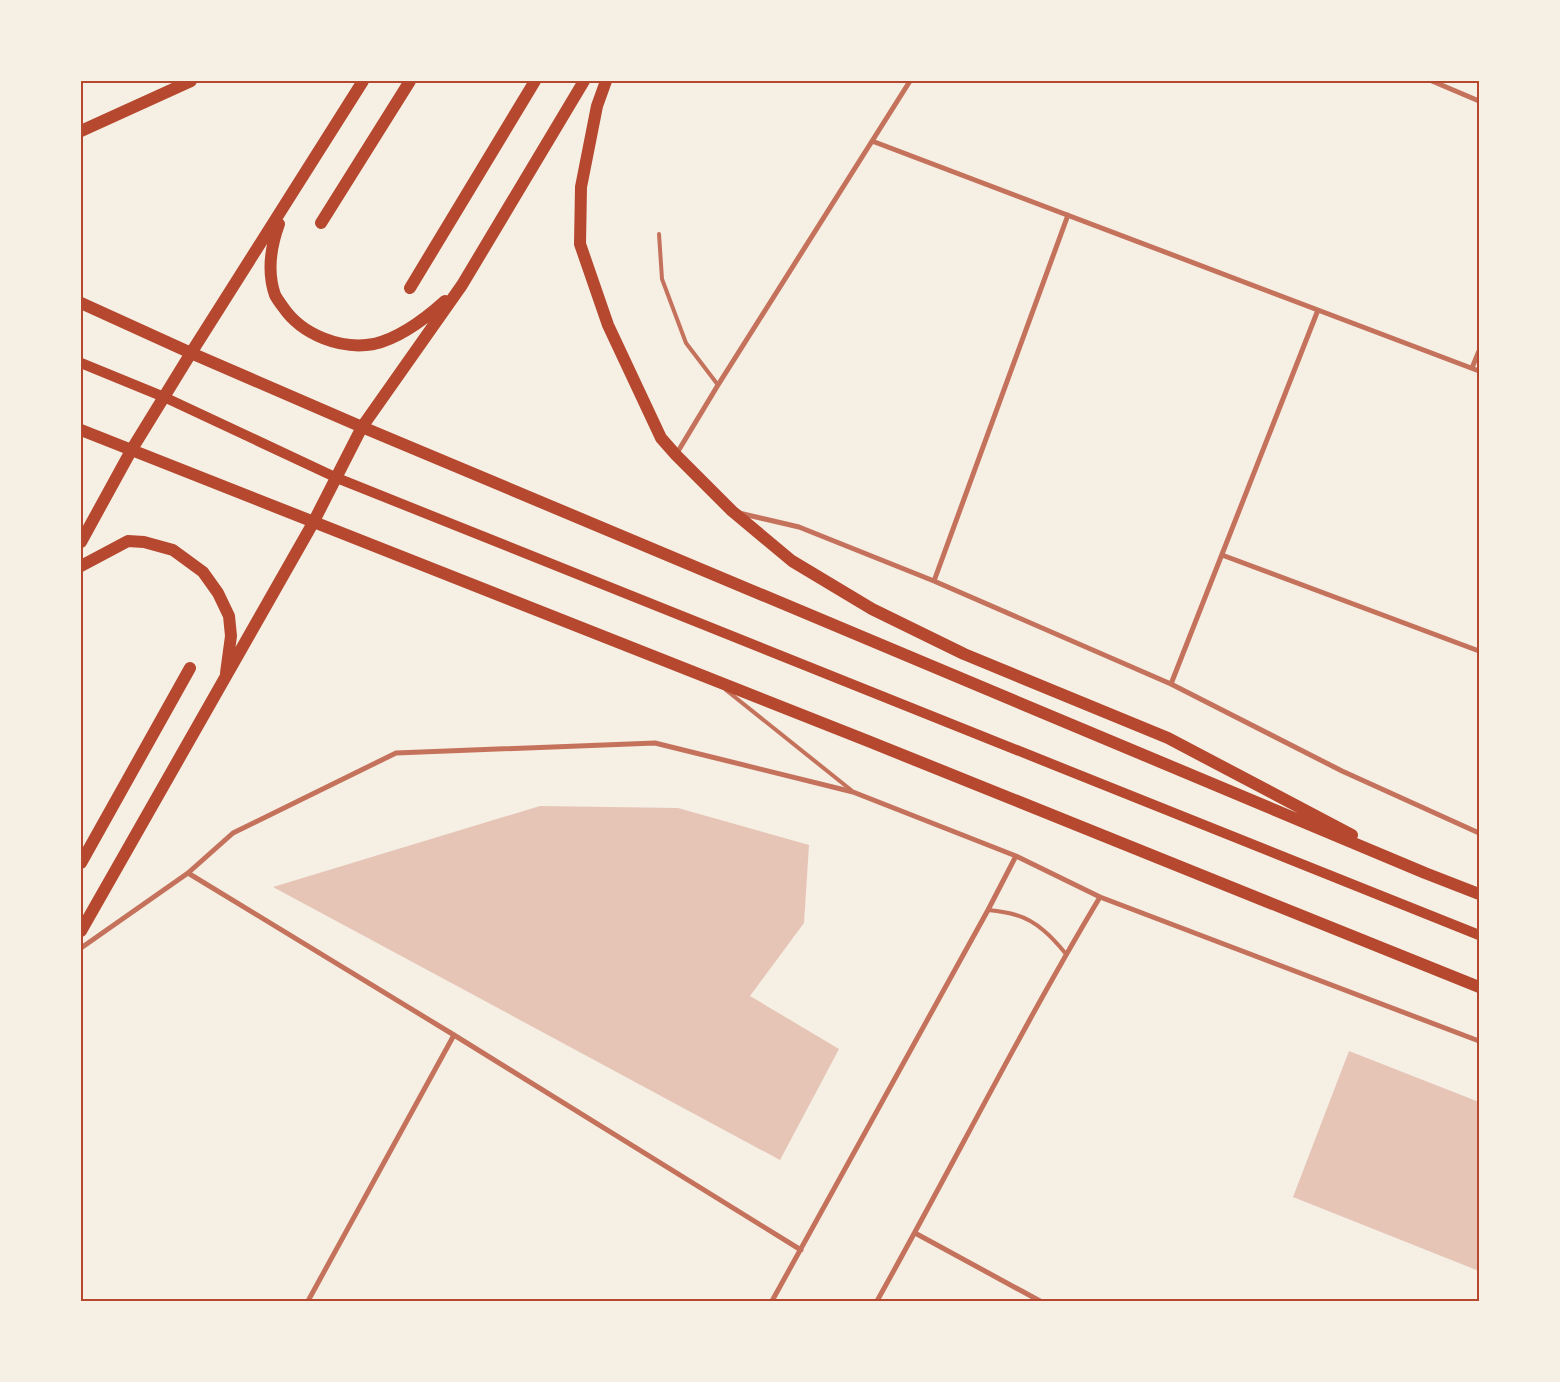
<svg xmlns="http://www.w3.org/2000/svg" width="1560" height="1382" font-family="'PT Sans Narrow',sans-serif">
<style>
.building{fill:#e6c5b7}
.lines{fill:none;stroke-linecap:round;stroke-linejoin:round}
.service{stroke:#c5725c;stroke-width:4}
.minor{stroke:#c5725c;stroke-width:5}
.secondary{stroke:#b5482f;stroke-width:10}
.primary{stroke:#b5482f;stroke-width:12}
.neatline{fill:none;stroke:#b5482f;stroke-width:2}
</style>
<rect width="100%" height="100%" fill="#f6efe4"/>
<!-- building -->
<path class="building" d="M 540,806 L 678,808 L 809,845 L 804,923 L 750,996 L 839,1049 L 780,1160 L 273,887 Z
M 1349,1051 L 1479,1102 L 1479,1271 L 1293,1197 Z"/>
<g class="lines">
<!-- service -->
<path class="service" d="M 659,234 L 662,279 L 686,343 L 718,385
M 726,690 L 851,790
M 988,910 C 998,911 1007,912 1016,915 C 1037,921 1053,938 1066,954"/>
<!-- minor -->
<path class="minor" d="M 1432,81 L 1479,101
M 872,141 L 1479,371
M 1472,368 L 1479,351
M 677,453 L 718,385 L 910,81
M 739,513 L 799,527 L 934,581 L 1171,684 L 1342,771 L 1479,833
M 1222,555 L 1479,651
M 934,581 L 1068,215
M 1171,684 L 1318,310
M 188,873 L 454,1035 L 801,1250
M 81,948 L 188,873 L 233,833 L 396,753 L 655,743 L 853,792 L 1016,856 L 1100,897 L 1479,1041
M 915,1233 L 1040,1301
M 308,1301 L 454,1035
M 772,1301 L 988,910 L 1016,856
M 877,1301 C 952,1167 1021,1029 1100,897"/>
<!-- secondary -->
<path class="secondary" d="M 81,363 L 164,397 L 337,478 L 1479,935"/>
<!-- primary -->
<path class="primary" d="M 606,81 L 597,106 L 581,187 L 580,244 L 608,325 L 661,438 L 676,455 L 732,511 L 792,561 L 872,609 L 964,654 L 1168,738 L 1352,835
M 81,131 L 191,81
M 321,223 L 410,81
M 279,224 C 271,246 267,272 275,295 C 277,299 280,303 283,307 C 302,335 341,350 374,344 C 400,338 425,319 445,301
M 410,288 L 535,81
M 81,303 L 191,353 L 362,427 L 1425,873 L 1479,894
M 81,430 L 868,741 L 1479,987
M 81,542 L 132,449 L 191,353 L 363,81
M 81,566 L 128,541 L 144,542 L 173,550 L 203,572 L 218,593 L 229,616 L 231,636 L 226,673
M 81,863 L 190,668
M 81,931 L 313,523 L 362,427 L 462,285 L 584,81"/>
</g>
<!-- border -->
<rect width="1560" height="1382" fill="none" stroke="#f6efe4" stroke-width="165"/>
<rect x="82" y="82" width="1396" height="1218" class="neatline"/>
</svg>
